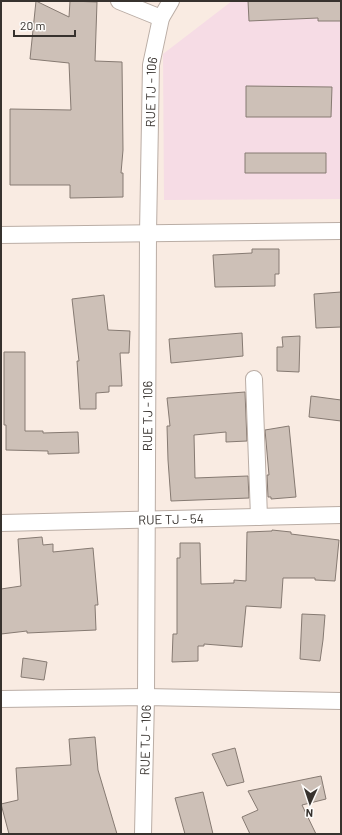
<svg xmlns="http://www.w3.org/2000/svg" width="342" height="835" font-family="Barlow,sans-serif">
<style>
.education{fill:#f6dce5}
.building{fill:#cdc0b7;stroke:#867a72}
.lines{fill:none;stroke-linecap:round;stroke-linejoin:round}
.minor-casing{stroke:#baada5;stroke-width:18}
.minor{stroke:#fff;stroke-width:16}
.labels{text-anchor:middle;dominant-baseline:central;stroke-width:3.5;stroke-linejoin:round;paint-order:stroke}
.street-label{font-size:13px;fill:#37322e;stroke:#fdfbf9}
</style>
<rect width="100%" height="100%" fill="#f9ebe2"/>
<!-- education -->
<path class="education" d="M 232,1 L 341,1 L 341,199 L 164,200 L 163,54 Z"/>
<!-- building -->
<path class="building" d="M 36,1 L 69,17 L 70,1 L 97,2 L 95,61 L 122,62 L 123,150 L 121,173 L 123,173 L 123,197 L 70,198 L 70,185 L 10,185 L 10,109 L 71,110 L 69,63 L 30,59 Z
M 248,1 L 341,1 L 341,21 L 318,21 L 318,18 L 249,21 Z
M 246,86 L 332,87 L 331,117 L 246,117 Z
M 245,153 L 326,153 L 326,173 L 245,173 Z
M 252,249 L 279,249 L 279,274 L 275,274 L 275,286 L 215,287 L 213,255 L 252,253 Z
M 341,292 L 341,327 L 316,328 L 314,294 Z
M 104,295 L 108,330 L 130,331 L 129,353 L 120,353 L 122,386 L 109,386 L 109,392 L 96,393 L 96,409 L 80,409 L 77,361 L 79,361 L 72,299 Z
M 242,333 L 243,356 L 171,363 L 169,339 Z
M 300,336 L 299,372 L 277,371 L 277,347 L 283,347 L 282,337 Z
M 4,352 L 25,352 L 25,431 L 43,431 L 43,433 L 78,432 L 79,453 L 48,454 L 48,451 L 6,450 L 6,425 L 4,425 Z
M 245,392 L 247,441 L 226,442 L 226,432 L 194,435 L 195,478 L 248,476 L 249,498 L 171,501 L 168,460 L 167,426 L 170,426 L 167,398 Z
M 311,396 L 341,400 L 341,421 L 309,417 Z
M 289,426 L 296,497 L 271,499 L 271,497 L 268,497 L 267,475 L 269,475 L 265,430 Z
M 272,530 L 291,532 L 291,534 L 339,540 L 335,581 L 315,580 L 315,578 L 283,578 L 281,608 L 246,606 L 242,647 L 204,644 L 204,646 L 198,646 L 198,661 L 172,662 L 173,634 L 177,634 L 177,558 L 180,558 L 180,543 L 200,543 L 201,584 L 234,583 L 234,580 L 246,581 L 247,532 L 272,531 Z
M 42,537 L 43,545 L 53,544 L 53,552 L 93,548 L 98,605 L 95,605 L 96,630 L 27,633 L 27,631 L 1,634 L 1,589 L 21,586 L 18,539 Z
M 302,614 L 325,615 L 323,640 L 320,661 L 300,659 Z
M 23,658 L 47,662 L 44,680 L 21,677 Z
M 95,737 L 98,770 L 117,834 L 9,834 L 1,804 L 18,800 L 16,768 L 71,765 L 69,739 Z
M 235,748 L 244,782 L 227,786 L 212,754 Z
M 321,776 L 326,799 L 302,805 L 316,834 L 250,834 L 242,817 L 258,810 L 248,791 Z
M 203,792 L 213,834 L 185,834 L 175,798 Z"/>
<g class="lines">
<!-- minor casing -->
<g class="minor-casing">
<g id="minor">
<path d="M 119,1 L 161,18"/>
<path d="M 1,235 L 341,231"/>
<path d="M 254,379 L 259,517"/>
<path id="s1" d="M 1,523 L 341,515"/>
<path d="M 1,699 L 146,697 L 341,701"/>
<path id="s2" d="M 143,834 L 146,697 L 148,233 L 151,65 L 161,18 L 171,1"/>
</g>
</g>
<!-- minor -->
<use href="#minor" class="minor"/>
</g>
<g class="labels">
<!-- street labels -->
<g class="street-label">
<text stroke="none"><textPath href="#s2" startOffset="742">RUE TJ - 106</textPath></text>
<text stroke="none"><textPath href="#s2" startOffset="418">RUE TJ - 106</textPath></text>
<text stroke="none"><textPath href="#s1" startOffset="170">RUE TJ - 54</textPath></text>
<text stroke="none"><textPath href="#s2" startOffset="94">RUE TJ - 106</textPath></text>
</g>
</g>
<!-- border -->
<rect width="342" height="835" fill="none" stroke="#37322e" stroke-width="4"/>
<!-- north arrow -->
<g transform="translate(310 803) rotate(183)" stroke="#fdfbf9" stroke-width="3" paint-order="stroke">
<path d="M0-3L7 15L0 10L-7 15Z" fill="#37322e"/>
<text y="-6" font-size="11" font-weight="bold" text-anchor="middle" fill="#37322e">N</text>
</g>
<!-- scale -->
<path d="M14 30v6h61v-6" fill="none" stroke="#37322e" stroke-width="2"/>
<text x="20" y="30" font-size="12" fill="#37322e" stroke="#fdfbf9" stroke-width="3" paint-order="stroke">20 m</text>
</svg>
